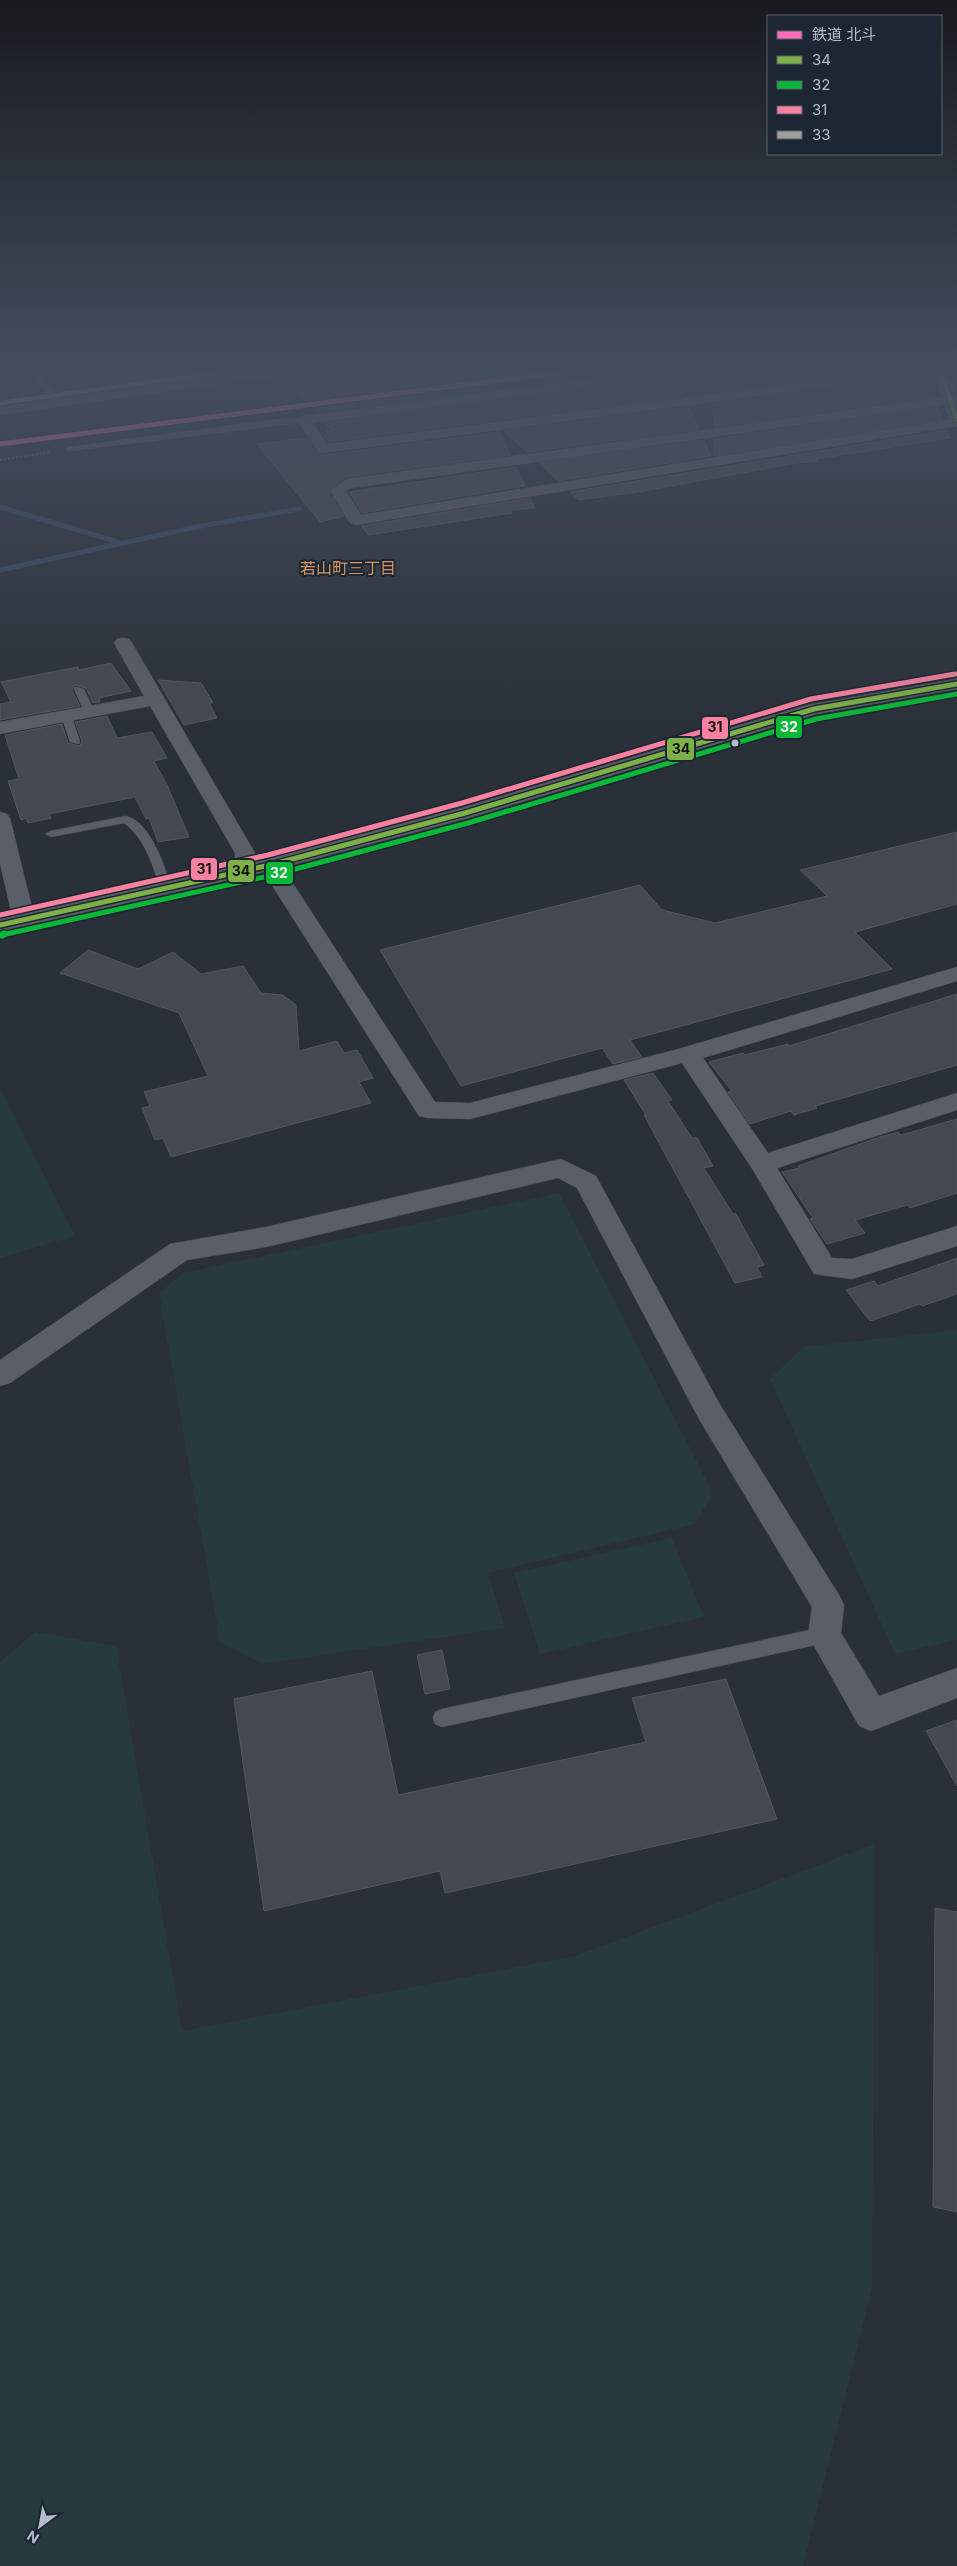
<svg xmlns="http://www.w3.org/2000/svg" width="957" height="2566" font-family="Inter,'Noto Sans JP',sans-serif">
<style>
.green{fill:#273a3e}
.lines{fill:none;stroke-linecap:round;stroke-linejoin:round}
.stream{stroke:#384963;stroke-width:5}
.building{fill:#444950;stroke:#52575f}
.service-casing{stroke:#484c53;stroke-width:1}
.minor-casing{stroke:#484c53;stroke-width:1}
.tertiary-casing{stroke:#484c53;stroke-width:1}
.secondary-casing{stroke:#484c53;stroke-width:1}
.trunk-casing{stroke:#474c53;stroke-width:1}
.path{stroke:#5d636a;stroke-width:2;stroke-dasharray:2 2;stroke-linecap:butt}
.service{fill:#5a5e66;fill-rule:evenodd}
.minor{fill:#5a5e66;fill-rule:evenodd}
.tertiary{fill:#5a5e66;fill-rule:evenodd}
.secondary{fill:#595d64;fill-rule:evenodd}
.trunk{fill:#5b5f64;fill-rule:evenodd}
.bus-1-far1-casing{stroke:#1d2633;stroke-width:6}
.bus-1-casing{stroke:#1d2633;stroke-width:8}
.bus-2-far1-casing{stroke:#1d2633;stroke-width:8}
.bus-2-casing{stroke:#1d2633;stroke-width:10}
.bus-3-casing{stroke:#1d2633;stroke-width:8}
.bus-4-casing{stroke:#1d2633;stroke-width:6}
.bus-1-far1{stroke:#7db046;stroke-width:4.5}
.bus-1{stroke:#7db046;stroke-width:5}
.bus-2-far1{stroke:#0ab837;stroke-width:5}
.bus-2{stroke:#0ab837;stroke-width:7}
.bus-3{stroke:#f7819f;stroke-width:5}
.bus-4{stroke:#9f9f9f;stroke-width:4.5}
.rail-1-casing{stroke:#1d2633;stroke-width:7}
.rail-1{stroke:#fb6dba;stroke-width:5}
.bus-dot{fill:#b4bcc9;stroke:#1d2633;stroke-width:2}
.labels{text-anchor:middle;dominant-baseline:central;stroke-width:4;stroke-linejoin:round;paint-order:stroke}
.far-neighbourhood-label{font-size:16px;fill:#d59563;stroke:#1d2633}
.line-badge{stroke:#1d2633;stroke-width:2}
.badge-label{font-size:14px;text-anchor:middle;font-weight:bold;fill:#fff}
.pale-badge-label{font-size:14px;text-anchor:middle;font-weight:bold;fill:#111}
</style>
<rect width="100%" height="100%" fill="#2a3038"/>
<!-- green -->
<path class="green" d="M 0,1088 L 75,1236 L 0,1258 Z
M 559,1193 L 713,1493 L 695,1524 L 488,1573 L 505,1628 L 262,1664 L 220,1642 L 159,1293 L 183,1273 Z
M 957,1330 L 957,1640 L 895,1654 L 770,1379 L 803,1347 Z
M 672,1538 L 704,1617 L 540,1654 L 514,1573 Z
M 35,1632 L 116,1646 L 182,2031 L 575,1956 L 875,1844 L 872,2289 L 803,2566 L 0,2566 L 0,1662 Z"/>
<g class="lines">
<!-- stream -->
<path class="stream" d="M 0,507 L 118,542
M 0,570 L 201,526 L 299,509"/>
</g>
<!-- building -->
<path class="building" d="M 409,367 L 418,367 L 446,396 L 317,412 L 289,379 Z
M 720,367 L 907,367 L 713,392 L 713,372 Z
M 921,377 L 934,396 L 714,427 L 713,404 Z
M 661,379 L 677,379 L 684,396 L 328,442 L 324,436 L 329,436 L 326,432 L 332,431 L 326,423 Z
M 689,407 L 699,429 L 527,452 L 504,431 Z
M 938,407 L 942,419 L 714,456 L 714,439 Z
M 946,430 L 949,438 L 816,459 L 818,461 L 796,463 L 644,491 L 579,500 L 570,492 Z
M 500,432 L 510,455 L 346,477 L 328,490 L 344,516 L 320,522 L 257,444 L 307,438 L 316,453 L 323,455 Z
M 704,440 L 711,456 L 558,481 L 539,463 Z
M 516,467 L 525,486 L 362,513 L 349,492 Z
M 530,498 L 535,508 L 510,510 L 512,513 L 368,535 L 361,526 Z
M 111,663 L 131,691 L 99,698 L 100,702 L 93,703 L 86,688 L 74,685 L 72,690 L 80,706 L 0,720 L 0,704 L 11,702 L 1,682 L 78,667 L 79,670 Z
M 158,680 L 201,683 L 213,703 L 209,703 L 217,718 L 184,725 Z
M 107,716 L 117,738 L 152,732 L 167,758 L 154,761 L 167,785 L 189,837 L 158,842 L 149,818 L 146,819 L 135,797 L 49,814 L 51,818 L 28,823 L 26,818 L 21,820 L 8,781 L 19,779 L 5,735 L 62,724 L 68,743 L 80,746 L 82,741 L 75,722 Z
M 957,832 L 957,904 L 855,932 L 892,969 L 630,1040 L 642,1057 L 613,1064 L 602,1048 L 461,1086 L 380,950 L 640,885 L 662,910 L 715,923 L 827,896 L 800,870 Z
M 88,950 L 138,969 L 173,952 L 201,974 L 243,966 L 261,993 L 282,995 L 296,1005 L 299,1051 L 337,1041 L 344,1053 L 357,1050 L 373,1078 L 359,1082 L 371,1103 L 171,1157 L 163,1138 L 155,1140 L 142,1108 L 150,1106 L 144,1092 L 208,1076 L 179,1013 L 60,973 Z
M 957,994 L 957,1065 L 815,1106 L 817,1108 L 794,1115 L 791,1111 L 750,1124 L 728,1092 L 732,1091 L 709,1062 L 743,1053 L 745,1055 L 788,1044 L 789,1046 Z
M 653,1073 L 672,1100 L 668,1101 L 692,1138 L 697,1138 L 713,1166 L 704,1168 L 733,1214 L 736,1214 L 764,1265 L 757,1267 L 762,1277 L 735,1283 L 644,1115 L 646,1115 L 624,1080 Z
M 957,1119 L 957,1193 L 910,1208 L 907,1205 L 855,1220 L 865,1233 L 827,1244 L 810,1219 L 813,1218 L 782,1172 L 799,1168 L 798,1166 L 877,1138 L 898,1132 L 901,1135 Z
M 957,1258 L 957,1294 L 922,1306 L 920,1304 L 870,1321 L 846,1290 L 874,1281 L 878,1286 Z
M 442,1650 L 450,1689 L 425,1694 L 417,1655 Z
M 372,1671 L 398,1795 L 646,1742 L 632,1698 L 726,1679 L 777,1819 L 445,1893 L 440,1871 L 264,1911 L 234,1699 Z
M 957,1720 L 957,1786 L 926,1731 Z
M 935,1908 L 957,1912 L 957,2212 L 933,2207 Z"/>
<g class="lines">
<!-- service casing -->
<g class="service-casing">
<path id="service" d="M 26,367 L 37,367 L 34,369 L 61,400 L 61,404 L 55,404 Z
M 304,418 L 308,420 L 307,422 L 69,451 L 65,449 L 69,447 L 279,419 Z
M 75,687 L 84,689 L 94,711 L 93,713 L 84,711 L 74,689 Z
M 66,712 L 71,715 L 80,742 L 79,744 L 70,742 L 61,715 Z
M 126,816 C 151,822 165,867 172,889 L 170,891 L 162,891 L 160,889 C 153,865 145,839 124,823 L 51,837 L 45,834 L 51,831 Z
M 824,1627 L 830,1629 L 833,1635 L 830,1641 L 824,1643 L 442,1727 L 435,1724 L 433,1718 L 435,1712 L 442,1709 Z"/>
</g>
<!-- minor casing -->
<g class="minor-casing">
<path id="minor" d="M 681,367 L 718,367 L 711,371 L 313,423 L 327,444 L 921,367 L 942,367 L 949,371 L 942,375 L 928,374 L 323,453 L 318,452 L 297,420 L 304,416 Z
M 951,396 L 957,399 L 956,403 L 351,488 L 346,491 L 361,515 L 957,418 L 957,426 L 356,525 L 350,523 L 330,490 L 347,479 Z
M 123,638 L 129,639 L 132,643 L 255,853 L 257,871 L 253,875 L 246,877 L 239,875 L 235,871 L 235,853 L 150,706 L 0,734 L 0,722 L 144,696 L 114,643 L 117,639 Z
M 0,812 L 7,814 L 10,818 L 35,920 L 32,925 L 24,927 L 16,925 L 13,920 L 0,863 Z
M 270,859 L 277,861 L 281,865 L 435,1102 L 470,1103 L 682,1048 L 957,967 L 957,981 L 703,1058 L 768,1153 L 957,1093 L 957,1110 L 777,1168 L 832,1258 L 852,1259 L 957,1226 L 957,1246 L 852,1279 L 814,1274 L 753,1170 L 682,1063 L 470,1119 L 428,1118 L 419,1116 L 259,865 L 263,861 Z
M 561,1159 L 596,1176 L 719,1403 L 839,1595 L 844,1605 L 841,1633 L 879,1696 L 957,1668 L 957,1698 L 871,1731 L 859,1726 L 808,1635 L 812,1607 L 699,1419 L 577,1188 L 558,1178 L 266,1247 L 187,1260 L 10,1383 L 0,1386 L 0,1360 L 170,1244 L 266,1227 Z"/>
</g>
<!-- tertiary casing -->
<g class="tertiary-casing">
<path id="tertiary" d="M 932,367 L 946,367 L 957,400 L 957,424 L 950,420 Z"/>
</g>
<!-- secondary casing -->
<g class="secondary-casing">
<path id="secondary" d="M 957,679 L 957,689 L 817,714 L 472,817 L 277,869 L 0,932 L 0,918 L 267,859 L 458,809 L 807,705 Z"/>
</g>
<!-- trunk casing -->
<g class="trunk-casing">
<path id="trunk" d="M 280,367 L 315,367 L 308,371 L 0,415 L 0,407 Z"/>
</g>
<!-- path -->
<path class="path" d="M 0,460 L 51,452"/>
<!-- service -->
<use href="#service" class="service"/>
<!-- minor -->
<use href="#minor" class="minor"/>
<!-- tertiary -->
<use href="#tertiary" class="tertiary"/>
<!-- secondary -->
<use href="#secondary" class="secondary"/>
<!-- trunk -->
<use href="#trunk" class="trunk"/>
<!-- bus-1-far1 casing -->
<g class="bus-1-far1-casing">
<path id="bus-1-far1" d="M 939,367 L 957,420"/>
</g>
<!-- bus-1 casing -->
<g class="bus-1-casing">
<path id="bus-1" d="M 0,925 L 270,865 L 465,813 L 814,709 L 957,684"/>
</g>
<!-- bus-2-far1 casing -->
<g class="bus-2-far1-casing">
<path id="bus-2-far1" d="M 2,935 L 273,875 L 468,823 L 816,719 L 957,694"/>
</g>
<!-- bus-2 casing -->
<g class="bus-2-casing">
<path id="bus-2" d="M 2,935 L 4,934"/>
</g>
<!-- bus-3 casing -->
<g class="bus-3-casing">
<path id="bus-3" d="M 0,915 L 268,855 L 462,803 L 811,699 L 955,674"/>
</g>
<!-- bus-4 casing -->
<g class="bus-4-casing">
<path id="bus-4" d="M 0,403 L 257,367"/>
</g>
<!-- bus-1-far1 -->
<use href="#bus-1-far1" class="bus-1-far1"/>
<!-- bus-1 -->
<use href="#bus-1" class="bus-1"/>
<!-- bus-2-far1 -->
<use href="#bus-2-far1" class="bus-2-far1"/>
<!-- bus-2 -->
<use href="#bus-2" class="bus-2"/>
<!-- bus-3 -->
<use href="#bus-3" class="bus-3"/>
<!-- bus-4 -->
<use href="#bus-4" class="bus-4"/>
<!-- rail-1 casing -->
<g class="rail-1-casing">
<path id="rail-1" d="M 0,444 L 605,367"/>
</g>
<!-- rail-1 -->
<use href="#rail-1" class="rail-1"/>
</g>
<!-- sky -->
<linearGradient id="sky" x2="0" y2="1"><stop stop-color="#171a1f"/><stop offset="0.51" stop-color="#444e5e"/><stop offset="1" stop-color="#444e5e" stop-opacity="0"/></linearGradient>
<rect width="957" height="726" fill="url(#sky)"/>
<!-- markers -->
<circle class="bus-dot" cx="735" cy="743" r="4.5"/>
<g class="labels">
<!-- far-neighbourhood labels -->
<g class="far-neighbourhood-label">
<text x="348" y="568">若山町三丁目</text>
</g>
</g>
<g class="line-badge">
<rect x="775" y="715" width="28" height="24" rx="5" fill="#0ab837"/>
<rect x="701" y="716" width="28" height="24" rx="5" fill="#f7819f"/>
<rect x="666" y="737" width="29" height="24" rx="5" fill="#7db046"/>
<rect x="190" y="857" width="28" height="24" rx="5" fill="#f7819f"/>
<rect x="227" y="859" width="28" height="24" rx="5" fill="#7db046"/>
<rect x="265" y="861" width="29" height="24" rx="5" fill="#0ab837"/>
</g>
<g class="badge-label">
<text x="789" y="732">32</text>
<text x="279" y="878">32</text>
</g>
<g class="pale-badge-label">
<text x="715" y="732">31</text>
<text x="681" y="754">34</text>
<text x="204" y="874">31</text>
<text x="241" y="876">34</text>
</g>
<!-- legend -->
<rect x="767" y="15" width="175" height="140" fill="#1d2633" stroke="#59626f"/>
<rect x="777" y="31" width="25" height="8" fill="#fb6dba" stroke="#59626f"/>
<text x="812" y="40" font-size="15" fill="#b4bcc9">鉄道 北斗</text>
<rect x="777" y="56" width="25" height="8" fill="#7db046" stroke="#59626f"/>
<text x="812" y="65" font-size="15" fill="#b4bcc9">34</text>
<rect x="777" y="81" width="25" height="8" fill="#0ab837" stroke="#59626f"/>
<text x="812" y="90" font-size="15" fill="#b4bcc9">32</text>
<rect x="777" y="106" width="25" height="8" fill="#f7819f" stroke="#59626f"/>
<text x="812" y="115" font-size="15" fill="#b4bcc9">31</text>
<rect x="777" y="131" width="25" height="8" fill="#9f9f9f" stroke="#59626f"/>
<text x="812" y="140" font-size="15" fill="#b4bcc9">33</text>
<!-- north arrow -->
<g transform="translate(40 2526) rotate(212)" stroke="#1d2633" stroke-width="4" paint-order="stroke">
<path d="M0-4L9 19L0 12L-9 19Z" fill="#b4bcc9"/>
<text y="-8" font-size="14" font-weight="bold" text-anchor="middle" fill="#b4bcc9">N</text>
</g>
</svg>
